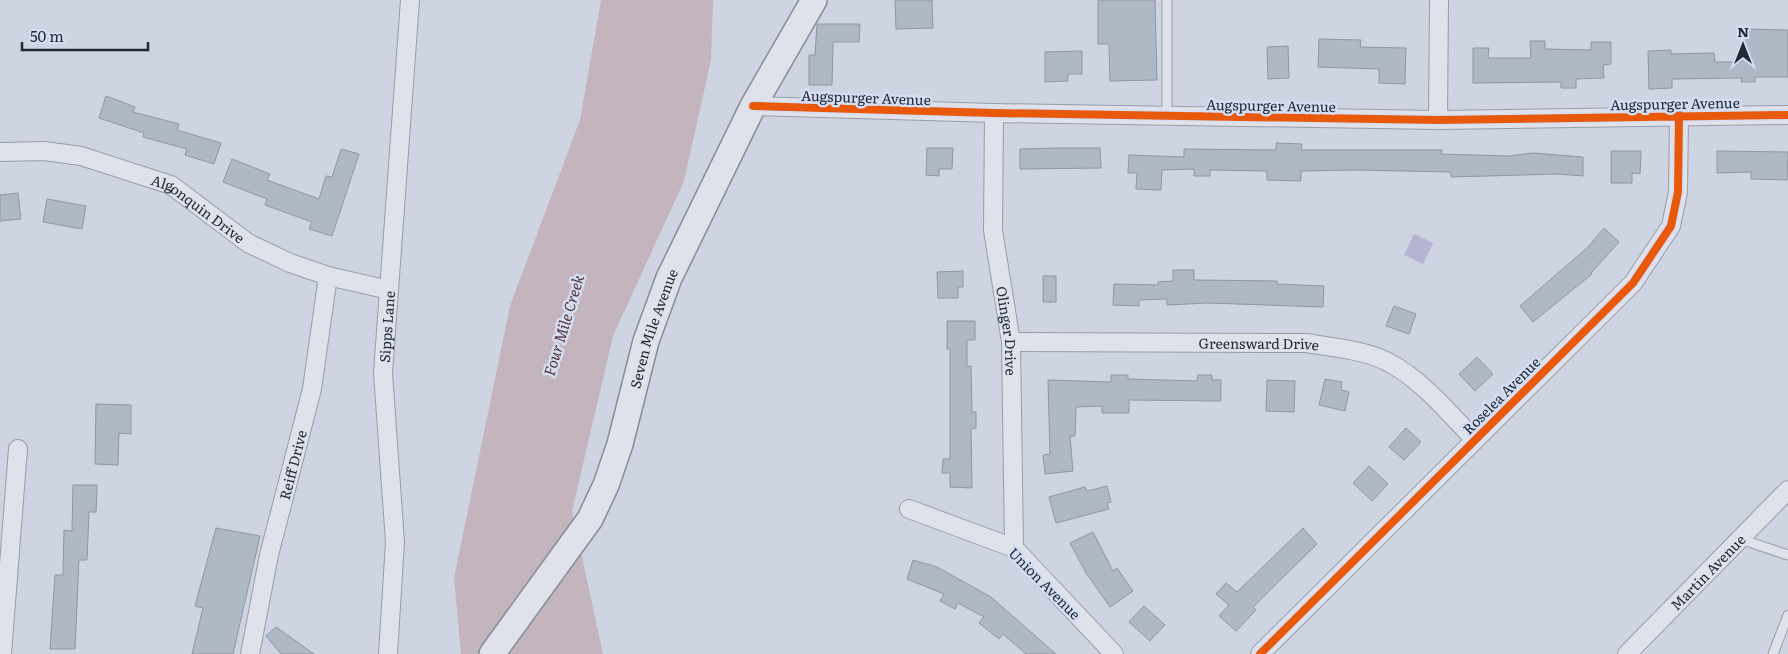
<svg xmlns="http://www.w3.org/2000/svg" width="1788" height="654" font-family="Literata,serif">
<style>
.green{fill:#b5b5d3}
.water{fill:#c3b4bd}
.building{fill:#afb9c5;stroke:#8e97a2}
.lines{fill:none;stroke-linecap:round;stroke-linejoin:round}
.lane-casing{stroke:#979da7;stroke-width:11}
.street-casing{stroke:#979da7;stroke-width:20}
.secondary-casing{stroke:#878d97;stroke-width:28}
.lane{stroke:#dfe2ea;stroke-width:9}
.street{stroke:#dfe2ea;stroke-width:18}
.secondary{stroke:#dfe2ea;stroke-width:25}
.cycleway-casing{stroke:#d5ddf2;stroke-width:11}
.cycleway{stroke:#e8590c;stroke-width:8}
.labels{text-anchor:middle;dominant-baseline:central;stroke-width:5;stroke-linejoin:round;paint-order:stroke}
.street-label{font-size:14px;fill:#202a35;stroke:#d5ddf2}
.water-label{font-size:15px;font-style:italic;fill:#533132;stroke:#d5ddf2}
</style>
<rect width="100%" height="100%" fill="#ced4e2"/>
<!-- green -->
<path class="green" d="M 1414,234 L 1433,243 L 1423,264 L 1404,255 Z"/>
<!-- water -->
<path class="water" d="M 601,0 L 713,0 L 711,60 L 684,181 L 613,336 L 572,511 L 603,654 L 461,654 L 454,578 L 510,306 L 580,120 Z"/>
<!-- building -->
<path class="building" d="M 895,0 L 932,0 L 933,28 L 896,29 Z
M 1098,0 L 1155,0 L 1157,80 L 1110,81 L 1109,44 L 1098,44 Z
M 817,24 L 860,24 L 859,42 L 833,42 L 832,85 L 809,85 L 809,55 L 815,55 Z
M 1743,29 L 1788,30 L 1788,77 L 1755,77 L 1755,82 L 1741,82 L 1742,78 L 1672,79 L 1672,88 L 1649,89 L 1648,51 L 1671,50 L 1671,54 L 1714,53 L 1715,62 L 1742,62 Z
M 1319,39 L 1361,40 L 1360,47 L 1406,48 L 1405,84 L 1379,83 L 1379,69 L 1318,67 Z
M 1530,41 L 1545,41 L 1545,49 L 1591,50 L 1591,42 L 1611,42 L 1611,64 L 1603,65 L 1604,78 L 1576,79 L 1576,88 L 1561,88 L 1561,82 L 1473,83 L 1473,48 L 1489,48 L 1488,58 L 1531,58 Z
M 1288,46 L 1289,78 L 1268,79 L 1267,47 Z
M 1082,51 L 1082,74 L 1068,74 L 1068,81 L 1045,82 L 1045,52 Z
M 106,96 L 135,107 L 133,112 L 179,124 L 177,130 L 221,143 L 214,164 L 185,155 L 187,149 L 143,137 L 144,133 L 99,118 Z
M 1276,143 L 1302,144 L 1301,150 L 1442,150 L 1441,154 L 1508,156 L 1533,153 L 1583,157 L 1583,176 L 1557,174 L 1451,177 L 1451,172 L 1356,170 L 1301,171 L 1301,181 L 1267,180 L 1267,171 L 1210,170 L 1210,176 L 1194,176 L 1194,169 L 1162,170 L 1161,190 L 1136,189 L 1137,173 L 1128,173 L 1129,155 L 1184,157 L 1184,149 L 1276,150 Z
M 927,148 L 953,148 L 952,169 L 939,169 L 939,176 L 926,175 Z
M 1056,148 L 1100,148 L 1101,168 L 1020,169 L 1020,149 Z
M 341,149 L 359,154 L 332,236 L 309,229 L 312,222 L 265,205 L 267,199 L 223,182 L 232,159 L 270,174 L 267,180 L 319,199 L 326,176 L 332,177 Z
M 1611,151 L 1641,151 L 1640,174 L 1632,173 L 1632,183 L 1611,183 Z
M 1717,151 L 1788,152 L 1787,180 L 1751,179 L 1751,172 L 1717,173 Z
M 18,193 L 21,219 L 0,221 L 0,195 Z
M 47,199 L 86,206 L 82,229 L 43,222 Z
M 1604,228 L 1619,242 L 1591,273 L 1592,274 L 1533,322 L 1520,306 L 1588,247 Z
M 1173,270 L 1194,270 L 1194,280 L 1277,281 L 1277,284 L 1324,286 L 1323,307 L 1208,303 L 1167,305 L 1167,299 L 1139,300 L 1139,306 L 1113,305 L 1114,284 L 1158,285 L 1158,282 L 1173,281 Z
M 963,271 L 963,287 L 958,287 L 958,298 L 938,298 L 937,272 Z
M 1043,276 L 1056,276 L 1056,302 L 1043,302 Z
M 1394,306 L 1416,314 L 1409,334 L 1386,326 Z
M 947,321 L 975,321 L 975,340 L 967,340 L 967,366 L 971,366 L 972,412 L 976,412 L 976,428 L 971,429 L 972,488 L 950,487 L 950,473 L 942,473 L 943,459 L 950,459 L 950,349 L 947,349 Z
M 1477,357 L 1493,374 L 1475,391 L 1459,374 Z
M 1111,375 L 1128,375 L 1128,379 L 1197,381 L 1198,375 L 1212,375 L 1212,380 L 1221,380 L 1221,401 L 1129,400 L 1129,413 L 1102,413 L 1102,406 L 1076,407 L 1075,436 L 1070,436 L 1073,471 L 1045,474 L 1043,455 L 1050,454 L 1048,380 L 1111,382 Z
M 1325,379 L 1342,382 L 1341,390 L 1349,392 L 1345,411 L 1319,405 Z
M 1267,380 L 1295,381 L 1294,412 L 1266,411 Z
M 96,404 L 131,405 L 131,434 L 119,433 L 118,465 L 95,464 Z
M 1406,428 L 1421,442 L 1404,460 L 1389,447 Z
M 1369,466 L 1388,484 L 1372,501 L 1353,483 Z
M 73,485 L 97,485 L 96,512 L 89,512 L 87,560 L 79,560 L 75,649 L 50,649 L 55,575 L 63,575 L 64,530 L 72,531 Z
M 1107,486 L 1111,502 L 1107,503 L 1109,509 L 1056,523 L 1049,497 L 1085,487 L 1087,491 Z
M 216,528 L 260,536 L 233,654 L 192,654 L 203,608 L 195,606 Z
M 1303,528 L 1317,544 L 1253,607 L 1256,610 L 1236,631 L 1219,616 L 1229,605 L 1216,594 L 1226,583 L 1237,592 Z
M 1093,532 L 1113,571 L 1117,568 L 1133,591 L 1110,607 L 1086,573 L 1070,543 Z
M 913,560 L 937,567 L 991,597 L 1056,654 L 1026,654 L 1003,634 L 999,639 L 979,623 L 984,617 L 958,603 L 955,609 L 940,601 L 944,594 L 907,579 Z
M 1144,606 L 1165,625 L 1150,641 L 1129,622 Z
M 276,627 L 314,654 L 281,654 L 266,636 Z"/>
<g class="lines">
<!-- lane casing -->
<g class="lane-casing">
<path id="lane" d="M 1167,0 L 1167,116
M 1740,539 L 1788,555
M 1773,654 L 1788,615"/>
</g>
<!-- street casing -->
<g class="street-casing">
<g id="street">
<path d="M 753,106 L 994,113 L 1438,120 L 1788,115"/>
<path id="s1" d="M 994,113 L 993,230 L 1011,342 L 1014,548"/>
<path d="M 1438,120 L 1439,0"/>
<path id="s2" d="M 0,152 L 44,151 L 81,156 L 171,185 L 248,243 L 290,263 L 328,276 L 389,290"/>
<path id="s3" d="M 1011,342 L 1306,343 C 1332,347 1364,350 1388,362 C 1422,380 1448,412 1474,439"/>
<path d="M 909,509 L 1014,548 L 1114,654"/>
<path d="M 2,654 L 18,449"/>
<path id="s4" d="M 250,654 L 269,555 L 312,389 L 328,276"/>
<path id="s5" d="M 388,654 L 395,542 L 383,373 L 410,0"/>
<path d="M 1260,654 L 1633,283 L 1671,226 L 1678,192 L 1679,115"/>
<path id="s6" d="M 1627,654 L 1788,490"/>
</g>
</g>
<!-- secondary casing -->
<g class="secondary-casing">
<g id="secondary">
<path id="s7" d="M 492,654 L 590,519 L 606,485 L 620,444 L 646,341 L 669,278 L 753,106 L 814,0"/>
</g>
</g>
<!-- lane -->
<use href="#lane" class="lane"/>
<!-- street -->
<use href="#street" class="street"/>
<!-- secondary -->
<use href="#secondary" class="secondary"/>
<!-- cycleway casing -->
<g class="cycleway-casing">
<path id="cycleway" d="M 753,106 L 994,113 L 1438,120 L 1788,115
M 1260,654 L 1633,283 L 1671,226 L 1678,192 L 1679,115"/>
</g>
<!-- cycleway -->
<use href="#cycleway" class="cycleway"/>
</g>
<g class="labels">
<!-- street labels -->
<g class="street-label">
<text transform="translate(866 97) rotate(2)">Augspurger Avenue</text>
<text transform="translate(1675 103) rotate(-1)">Augspurger Avenue</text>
<text transform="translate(1271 105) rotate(1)">Augspurger Avenue</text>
<text stroke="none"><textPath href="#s2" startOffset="211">Algonquin Drive</textPath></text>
<text stroke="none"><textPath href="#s5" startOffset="328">Sipps Lane</textPath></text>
<text stroke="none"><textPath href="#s7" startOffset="368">Seven Mile Avenue</textPath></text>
<text stroke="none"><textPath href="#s1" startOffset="219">Olinger Drive</textPath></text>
<text stroke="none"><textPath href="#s3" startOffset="248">Greensward Drive</textPath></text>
<text transform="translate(1501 395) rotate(-45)">Roselea Avenue</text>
<text stroke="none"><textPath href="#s4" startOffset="194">Reiff Drive</textPath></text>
<text stroke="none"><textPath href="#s6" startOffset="115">Martin Avenue</textPath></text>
<text transform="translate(1045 583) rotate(45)">Union Avenue</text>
</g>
<!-- water labels -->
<g class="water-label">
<text transform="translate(563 325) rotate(-73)">Four Mile Creek</text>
</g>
</g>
<!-- north arrow -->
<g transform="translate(1743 45)" stroke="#d5ddf2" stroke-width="4" paint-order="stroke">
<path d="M0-4L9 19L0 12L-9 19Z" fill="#202a35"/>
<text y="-8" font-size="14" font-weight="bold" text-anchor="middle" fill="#202a35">N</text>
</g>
<!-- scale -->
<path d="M22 42v8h126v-8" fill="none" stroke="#202a35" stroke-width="2.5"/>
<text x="30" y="42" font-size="15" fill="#202a35" stroke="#d5ddf2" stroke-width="4" paint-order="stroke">50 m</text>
</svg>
